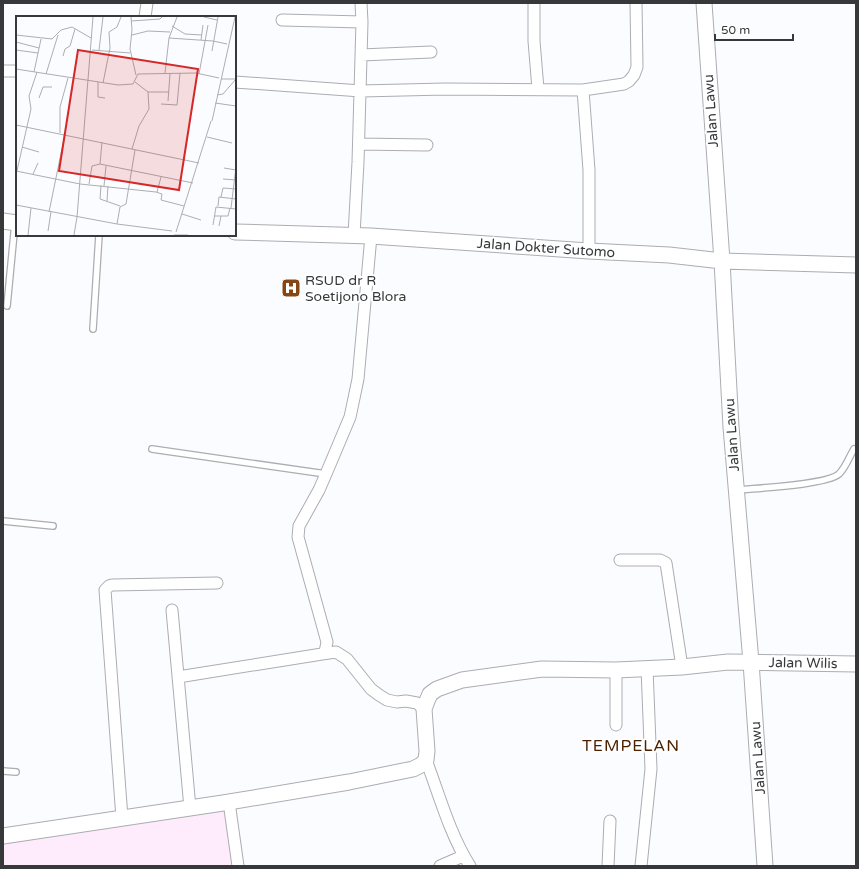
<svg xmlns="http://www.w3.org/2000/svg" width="859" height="869" font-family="'Varela Round',sans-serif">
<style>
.industrial{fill:#feebfc}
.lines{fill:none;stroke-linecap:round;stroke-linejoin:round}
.lane-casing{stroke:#abadb0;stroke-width:8}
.street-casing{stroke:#abadb0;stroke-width:13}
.secondary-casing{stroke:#abadb0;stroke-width:17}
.lane{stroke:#fff;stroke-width:5.5}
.street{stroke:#fff;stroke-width:11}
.secondary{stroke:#fff;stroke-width:15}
.labels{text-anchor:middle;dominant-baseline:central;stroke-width:4;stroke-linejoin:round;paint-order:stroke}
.street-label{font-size:14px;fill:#37383a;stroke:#fff}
.poi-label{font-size:14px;fill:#37383a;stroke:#fff;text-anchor:start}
.quarter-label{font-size:16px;letter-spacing:1px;fill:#4d2100;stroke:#fff}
.inset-road{fill:none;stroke:#acaeb0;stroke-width:1}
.view{fill:#d62828;fill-opacity:0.15;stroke:#d62828;stroke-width:2}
.inset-edge{fill:none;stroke:#37383a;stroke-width:2}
</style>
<rect width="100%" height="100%" fill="#fafcff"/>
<!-- industrial -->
<path class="industrial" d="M 236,808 L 243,866 L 3,866 L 3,841 Z"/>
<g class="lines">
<!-- lane casing -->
<g class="lane-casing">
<path id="lane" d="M 7,306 L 15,223
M 93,329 L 99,235
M 152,449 L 326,474
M 738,490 C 758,488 826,485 839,474 C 846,467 849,457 854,449
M 3,521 L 53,526
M 3,771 L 16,772"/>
</g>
<!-- street casing -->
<g class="street-casing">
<path id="street" d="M 534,3 L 534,41 L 538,89
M 145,17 L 147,3
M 282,20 L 362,22
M 361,55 L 431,52
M 3,71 L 17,71
M 235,82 L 361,91 L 445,89 L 583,90 L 589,170 L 589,251
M 583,90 L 624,84 L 629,81 L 634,75 L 637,67 L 636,3
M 359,144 L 427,145
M 354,235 L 358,162 L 362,22 L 361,3
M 620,560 L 660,560 L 666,563 L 682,667
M 172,610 L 190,808
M 322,654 L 336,652 L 347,659 L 371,689 L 379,695 L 387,700 L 397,702 L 406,701 L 417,703 L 424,709
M 616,670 L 616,725
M 178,677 L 322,654 L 325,652 L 327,642 L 298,537 L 299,526 L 319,490 L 326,474 L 350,417 L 353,403 L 358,379 L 371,236
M 426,760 C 439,794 450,835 470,866
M 229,802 L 238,866
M 122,818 L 105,590 L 109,586 L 112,585 L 217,583
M 440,866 L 463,856
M 608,866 L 610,821
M 641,866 L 651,769 L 647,668"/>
</g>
<!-- secondary casing -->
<g class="secondary-casing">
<path id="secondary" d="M 704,3 L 722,261 L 731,427 L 751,662 L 765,866
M 3,221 L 17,223
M 235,232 L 371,236 L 589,251 L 669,255 L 722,261 L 856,265
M 3,836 L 223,803 L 349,782 L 413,769 L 421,765 L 426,760 L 427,751 L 424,709 L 427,701 L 430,694 L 437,689 L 462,680 L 542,669 L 616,670 L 682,667 L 728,662 L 856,664"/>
</g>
<!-- lane -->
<use href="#lane" class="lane"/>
<!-- street -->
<use href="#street" class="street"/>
<!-- secondary -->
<use href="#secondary" class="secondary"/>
</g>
<!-- icons -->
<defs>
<g id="hospital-square" transform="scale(1)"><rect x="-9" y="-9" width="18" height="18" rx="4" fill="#884514" stroke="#fff"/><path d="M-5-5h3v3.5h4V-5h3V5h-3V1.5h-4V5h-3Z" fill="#fff"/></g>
</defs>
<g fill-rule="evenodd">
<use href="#hospital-square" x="291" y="288"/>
</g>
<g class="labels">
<!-- street labels -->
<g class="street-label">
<text transform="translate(711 111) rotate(-94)">Jalan Lawu</text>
<text transform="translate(546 248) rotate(4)">Jalan Dokter Sutomo</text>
<text transform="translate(732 435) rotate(-94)">Jalan Lawu</text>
<text transform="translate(803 663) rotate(1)">Jalan Wilis</text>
<text transform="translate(758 758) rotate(-94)">Jalan Lawu</text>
</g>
<!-- poi labels -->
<g class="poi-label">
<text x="305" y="280">RSUD dr R<tspan x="305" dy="16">Soetijono Blora</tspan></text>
</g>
<!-- quarter labels -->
<g class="quarter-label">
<text x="631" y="746">TEMPELAN</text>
</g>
</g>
<!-- overview -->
<g transform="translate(16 16)">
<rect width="220" height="220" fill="#fafcff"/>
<path class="inset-road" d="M 115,1 L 116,14 L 114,33 L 120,59M 161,1 L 153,22 L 197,25 L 211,28M 188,1 L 201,4M 115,5 L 144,3 L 146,1M 156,10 L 169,18 L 186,19M 0,19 L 36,23 L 45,14 L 56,11 L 75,22M 116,19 L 132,15 L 154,16M 185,24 L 187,9M 0,26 L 23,32M 0,34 L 22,37M 76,34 L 114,37M 83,34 L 87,1M 196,35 L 202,1M 47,40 L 49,33 L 54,30 L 59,13M 0,53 L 102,69 L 117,68 L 122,58 L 180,57 L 203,62M 18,56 L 25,23M 149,57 L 153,22M 30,58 L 42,19M 183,58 L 192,9M 205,63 L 220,63M 82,66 L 82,81 L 89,82M 119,66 L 132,76M 87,67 L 94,32 L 93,16 L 101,11 L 105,1M 201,79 L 207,78 L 220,63M 23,82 L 27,71 L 36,71M 152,85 L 154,58M 199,87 L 220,90M 145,88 L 161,89 L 164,57M 196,105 L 219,1M 0,109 L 183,147M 44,117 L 44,91 L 52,62M 191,121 L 216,127M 86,126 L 84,148 L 177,167M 6,131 L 23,136M 116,133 L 123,110 L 133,93 L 132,76 L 153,76M 208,152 L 220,154M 0,155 L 64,168 L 140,176 L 146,178 L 145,184 L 168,190M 17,158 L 22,147M 0,159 L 15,93 L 13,80 L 21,56M 207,163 L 220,164M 73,168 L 76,150 L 84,148M 85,169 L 84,183 L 104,190M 88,170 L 90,150M 141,176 L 145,161M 205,181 L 207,172 L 220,173M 91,185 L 92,170M 0,189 L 101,208 L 156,215M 202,190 L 203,181 L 220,183M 215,192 L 220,151M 33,196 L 49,118M 166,198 L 185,204M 198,200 L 205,200 L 203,210M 205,200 L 212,200 L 214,192M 61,201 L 77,1M 101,208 L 104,191 L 110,188 L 119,134M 197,209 L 200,191 L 220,193M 32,215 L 35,196M 160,216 L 195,105M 12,219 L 15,192M 58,219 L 61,201M 158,219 L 172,219"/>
<path class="view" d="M 62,34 L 182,53 L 163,174 L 43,155 Z"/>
<rect width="220" height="220" class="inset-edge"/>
</g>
<!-- border -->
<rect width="859" height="869" fill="none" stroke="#37383a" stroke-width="8"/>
<!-- scale -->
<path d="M715 34v6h78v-6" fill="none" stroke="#37383a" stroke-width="2"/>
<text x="721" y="34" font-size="12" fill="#37383a" stroke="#ffffff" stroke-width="3" paint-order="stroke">50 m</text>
</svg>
